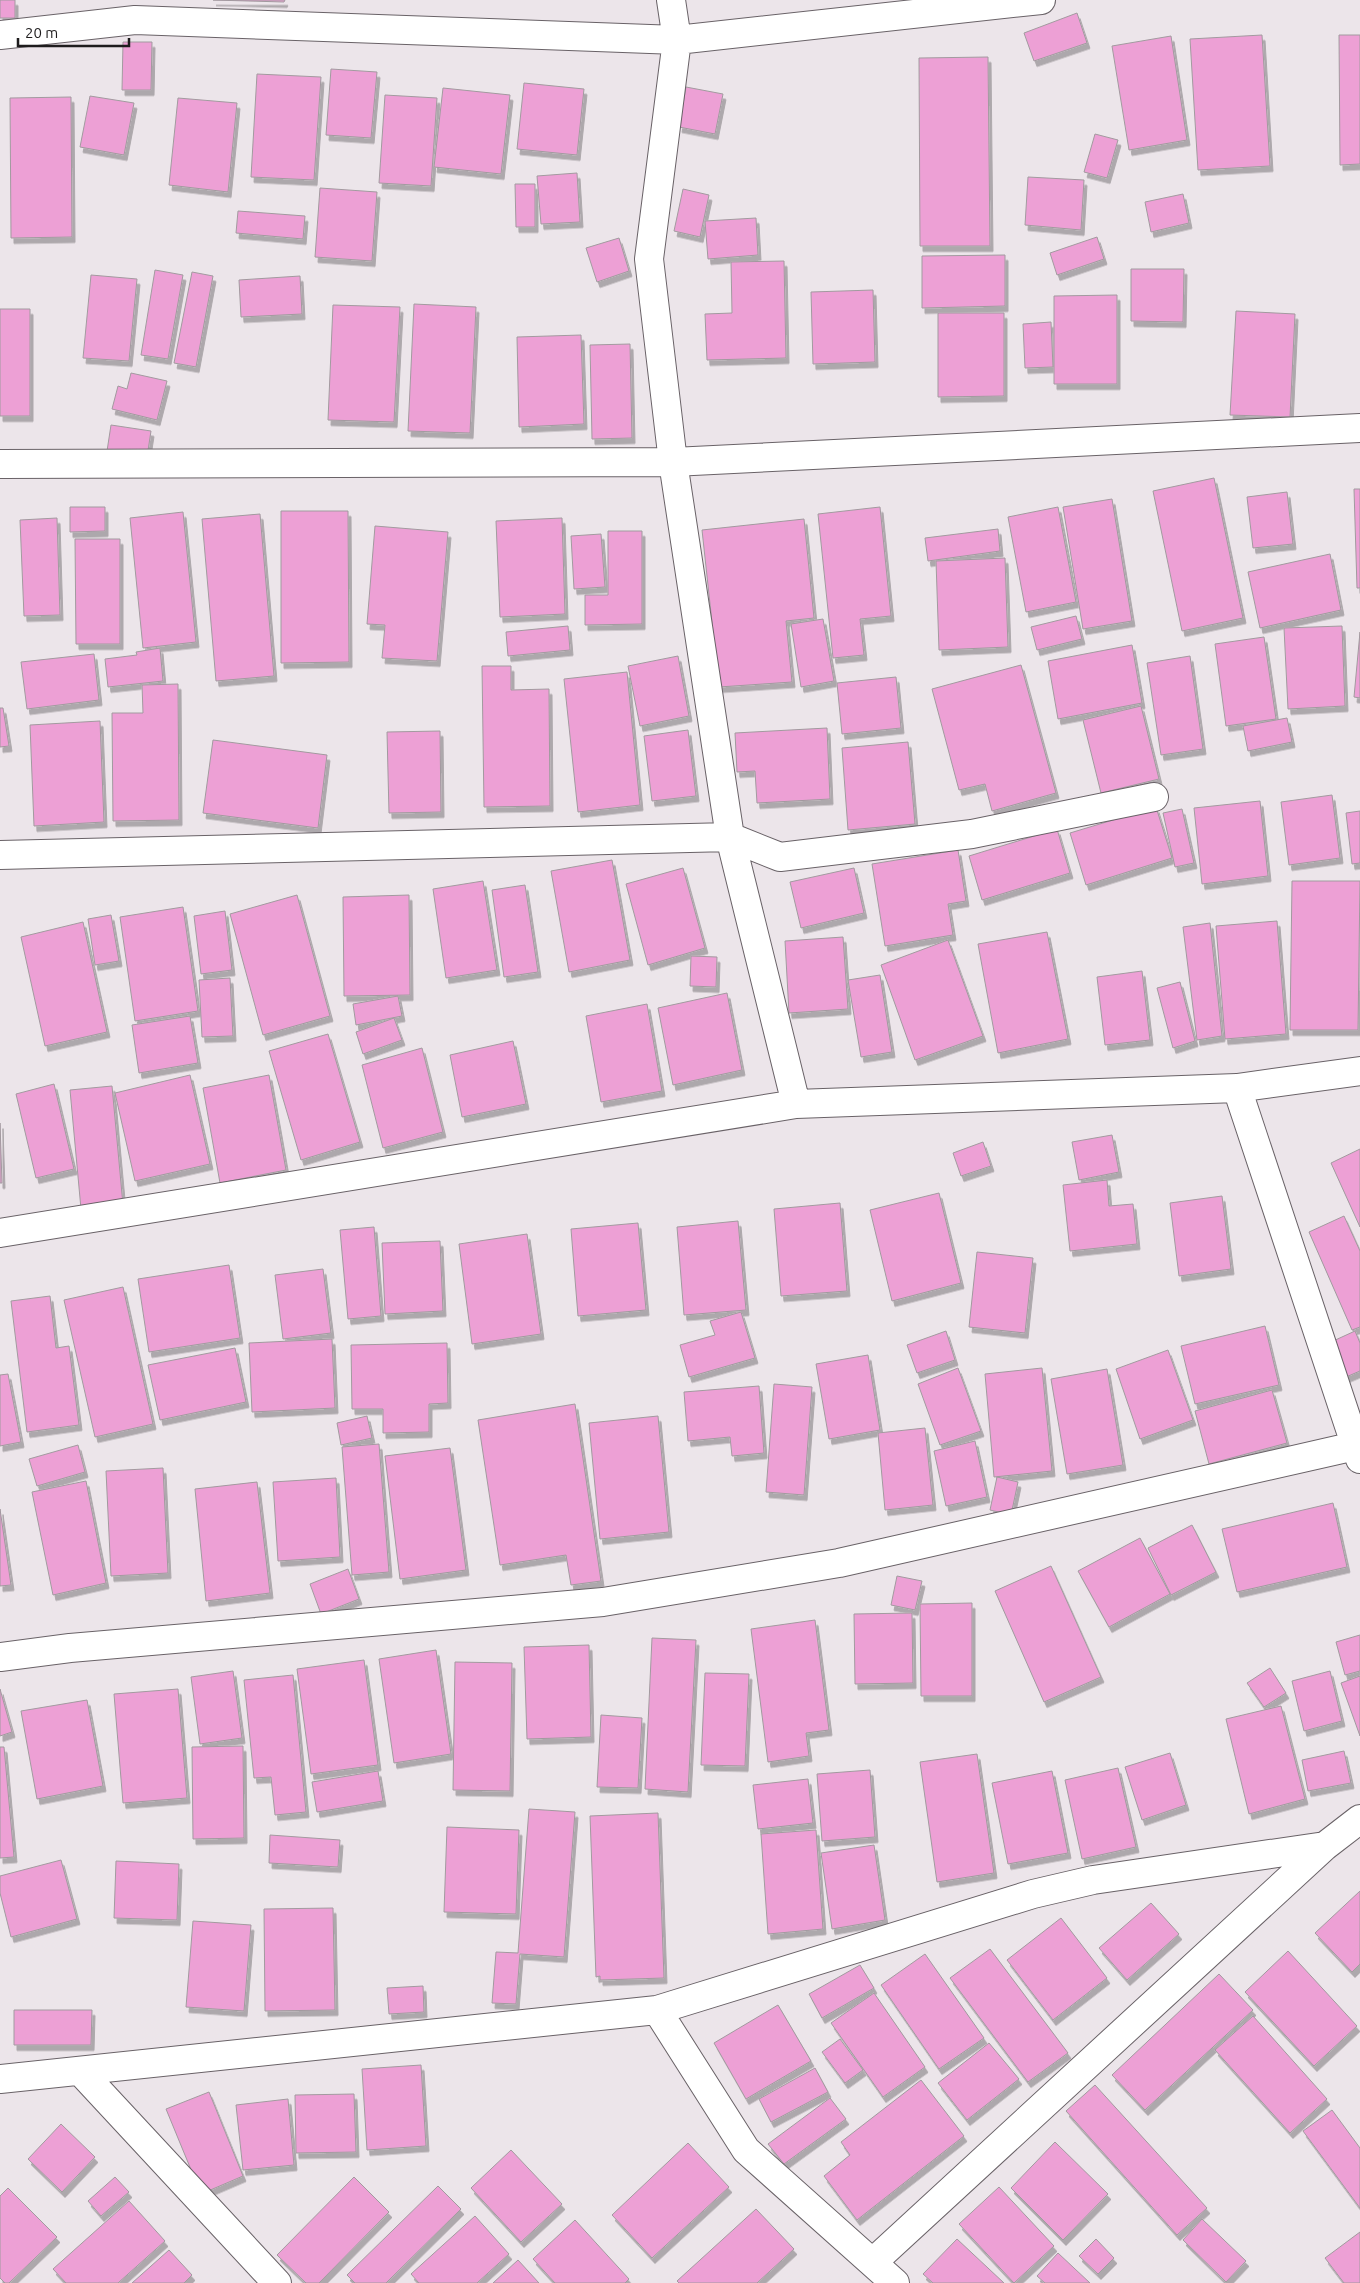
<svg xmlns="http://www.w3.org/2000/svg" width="1360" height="2283" font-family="Ubuntu,sans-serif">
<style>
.building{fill:#eda0d5;stroke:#a29a9f;filter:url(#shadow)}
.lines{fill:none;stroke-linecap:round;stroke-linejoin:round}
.minor-casing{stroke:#696267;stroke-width:30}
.minor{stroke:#fff;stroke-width:28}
</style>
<defs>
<filter id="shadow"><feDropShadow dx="3" dy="5.5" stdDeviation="0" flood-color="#0004"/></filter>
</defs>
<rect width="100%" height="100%" fill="#ece5ea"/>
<!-- building -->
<path class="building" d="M 0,0 L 15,0 L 15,18 L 0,18 Z
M 213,0 L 285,0 L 284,2 Z
M 1077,13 L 1087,43 L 1034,61 L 1024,33 Z
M 1262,35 L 1270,166 L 1198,170 L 1190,39 Z
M 1339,35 L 1360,35 L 1360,164 L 1340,165 Z
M 1171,36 L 1187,140 L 1129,150 L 1112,46 Z
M 123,42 L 152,42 L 151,90 L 122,90 Z
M 988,57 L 990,246 L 920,246 L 919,58 Z
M 331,69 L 377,72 L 371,138 L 326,135 Z
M 257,74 L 321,77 L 314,180 L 251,177 Z
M 524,83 L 584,89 L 577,155 L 517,149 Z
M 686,87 L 723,94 L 715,134 L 679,127 Z
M 443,88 L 510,95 L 501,174 L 434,167 Z
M 385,95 L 437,98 L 431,186 L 379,183 Z
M 90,96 L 134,103 L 124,155 L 80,147 Z
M 71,97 L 72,237 L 11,238 L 10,98 Z
M 178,98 L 237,103 L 228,192 L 169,185 Z
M 1095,134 L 1118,140 L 1107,178 L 1084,172 Z
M 577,173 L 580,222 L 541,224 L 537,176 Z
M 1028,177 L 1084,180 L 1081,230 L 1025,225 Z
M 515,184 L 535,184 L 535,227 L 516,227 Z
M 320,188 L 377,192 L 372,261 L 315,257 Z
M 683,189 L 709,195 L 700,237 L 674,231 Z
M 1183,194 L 1189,223 L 1151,232 L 1145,202 Z
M 238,211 L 305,216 L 303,239 L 236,233 Z
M 756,218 L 758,255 L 708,259 L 705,221 Z
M 1097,237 L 1104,259 L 1057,275 L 1050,253 Z
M 619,238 L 629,271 L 597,282 L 586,248 Z
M 1005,255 L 1005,306 L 922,308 L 922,256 Z
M 784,261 L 786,358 L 707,360 L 705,314 L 732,313 L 731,262 Z
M 1131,269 L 1184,269 L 1183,322 L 1131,321 Z
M 155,270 L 183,275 L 168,359 L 141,355 Z
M 192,272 L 213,276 L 196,367 L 174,363 Z
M 91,275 L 137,279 L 129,361 L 83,358 Z
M 300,276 L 302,314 L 241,317 L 239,280 Z
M 873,290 L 875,362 L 813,364 L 811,292 Z
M 1117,295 L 1117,384 L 1054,384 L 1054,296 Z
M 414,304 L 476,307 L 470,433 L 408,431 Z
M 333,305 L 400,307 L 394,422 L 328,420 Z
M 0,309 L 30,309 L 30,416 L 0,416 Z
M 1236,311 L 1295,314 L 1290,417 L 1230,415 Z
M 938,313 L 1004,313 L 1004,396 L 938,397 Z
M 1051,322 L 1053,367 L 1025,368 L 1023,324 Z
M 581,335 L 584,424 L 519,427 L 517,337 Z
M 630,344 L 632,438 L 592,439 L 590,345 Z
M 131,373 L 167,381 L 157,420 L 112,409 L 118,386 L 127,389 Z
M 111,425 L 151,431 L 147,457 L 107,451 Z
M 1214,478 L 1243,618 L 1182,631 L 1153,491 Z
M 1354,489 L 1360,489 L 1360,588 L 1357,588 Z
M 1287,492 L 1293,544 L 1253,548 L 1247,497 Z
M 1112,499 L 1132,621 L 1083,629 L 1063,507 Z
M 70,507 L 105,507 L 105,531 L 70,532 Z
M 880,507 L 891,616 L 860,619 L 864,655 L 833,658 L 818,514 Z
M 1058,507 L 1076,602 L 1026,612 L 1008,517 Z
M 281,511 L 348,511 L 349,662 L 281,663 Z
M 183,512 L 196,642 L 143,648 L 130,518 Z
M 260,514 L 274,676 L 216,681 L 202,519 Z
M 57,518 L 60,615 L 24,616 L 20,520 Z
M 562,518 L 565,614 L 500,617 L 496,521 Z
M 804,519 L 814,618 L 786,621 L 792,682 L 719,687 L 702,530 Z
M 375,526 L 448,532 L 437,661 L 382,658 L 385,625 L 367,624 Z
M 998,529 L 1000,551 L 928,561 L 925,538 Z
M 608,531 L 642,531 L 642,624 L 585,625 L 585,595 L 608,595 Z
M 601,534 L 605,587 L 574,589 L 571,536 Z
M 75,539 L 120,539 L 120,644 L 76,644 Z
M 1330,554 L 1341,610 L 1260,628 L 1248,572 Z
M 1005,558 L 1008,647 L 939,650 L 936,561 Z
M 1076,616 L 1082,639 L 1037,650 L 1031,627 Z
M 823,619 L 834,681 L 801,687 L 791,624 Z
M 568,626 L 570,650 L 508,656 L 506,632 Z
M 1342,626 L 1345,706 L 1288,709 L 1284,628 Z
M 1360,632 L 1360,698 L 1354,697 Z
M 1264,637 L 1276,719 L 1226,726 L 1215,644 Z
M 1132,645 L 1142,703 L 1058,719 L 1048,661 Z
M 160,648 L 163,681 L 108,687 L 105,659 L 137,655 L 136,652 Z
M 94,654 L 99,700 L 27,709 L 21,662 Z
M 678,656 L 689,716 L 640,726 L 628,666 Z
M 1190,656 L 1203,749 L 1161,755 L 1147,663 Z
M 1021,665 L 1056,793 L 992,811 L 985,784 L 959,790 L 932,689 Z
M 482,666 L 511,666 L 511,690 L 549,689 L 550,806 L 484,807 Z
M 627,672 L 640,805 L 578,812 L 564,679 Z
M 896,677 L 901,728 L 842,734 L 837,683 Z
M 178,684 L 179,820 L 113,821 L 112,713 L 143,713 L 142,685 Z
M 1141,706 L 1159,779 L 1101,793 L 1083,720 Z
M 0,708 L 3,708 L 9,746 L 0,747 Z
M 1287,718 L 1292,742 L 1248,751 L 1243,726 Z
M 100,721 L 104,822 L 34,826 L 30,725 Z
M 827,728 L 830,799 L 757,803 L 755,771 L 737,772 L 735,733 Z
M 688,730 L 696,796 L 652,801 L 644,736 Z
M 440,731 L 441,812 L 389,813 L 387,732 Z
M 213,740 L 327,755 L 318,828 L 203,813 Z
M 908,742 L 915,824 L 848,830 L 842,748 Z
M 1332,795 L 1340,858 L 1289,865 L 1281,802 Z
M 1260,801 L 1268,876 L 1202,884 L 1194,808 Z
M 1156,807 L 1172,858 L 1086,885 L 1070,833 Z
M 1182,809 L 1194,863 L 1175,867 L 1163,813 Z
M 1360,811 L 1360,863 L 1352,864 L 1346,813 Z
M 1057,829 L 1070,873 L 982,900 L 969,856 Z
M 958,850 L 966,901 L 948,904 L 953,935 L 885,946 L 872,864 Z
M 612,860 L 630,960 L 569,972 L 551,871 Z
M 683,868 L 705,948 L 648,965 L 626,884 Z
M 854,868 L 864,913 L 801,928 L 790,882 Z
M 483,881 L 497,970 L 446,978 L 433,889 Z
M 1292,881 L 1360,881 L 1358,1030 L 1290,1030 Z
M 525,885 L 538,972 L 504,977 L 492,890 Z
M 297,895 L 330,1016 L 263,1035 L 230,914 Z
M 409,895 L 410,995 L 344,996 L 343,897 Z
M 183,907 L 198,1011 L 135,1021 L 120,917 Z
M 225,911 L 232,970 L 201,974 L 194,916 Z
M 111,915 L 119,961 L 95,965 L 88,919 Z
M 1277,921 L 1286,1034 L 1225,1039 L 1216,926 Z
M 83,922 L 107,1032 L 45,1046 L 21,937 Z
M 1210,923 L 1222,1036 L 1197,1040 L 1183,927 Z
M 1047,932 L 1068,1039 L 998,1053 L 978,944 Z
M 843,937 L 848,1009 L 789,1013 L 785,941 Z
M 948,940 L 983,1036 L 915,1060 L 881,965 Z
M 691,956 L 717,957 L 716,987 L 690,986 Z
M 1142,971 L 1150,1040 L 1105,1045 L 1097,977 Z
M 880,975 L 892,1052 L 861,1057 L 848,980 Z
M 230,978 L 233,1036 L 202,1037 L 199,980 Z
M 1180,982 L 1195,1041 L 1173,1048 L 1157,988 Z
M 727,993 L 742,1070 L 673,1085 L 658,1008 Z
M 398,996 L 402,1016 L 356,1025 L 353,1004 Z
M 647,1004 L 662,1091 L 601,1102 L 586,1016 Z
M 190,1016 L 198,1063 L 139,1073 L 132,1025 Z
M 394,1018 L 402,1040 L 363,1054 L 356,1032 Z
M 328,1034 L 360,1142 L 301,1160 L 269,1051 Z
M 513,1041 L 526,1104 L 462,1117 L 450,1055 Z
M 422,1048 L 443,1132 L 383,1148 L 362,1065 Z
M 190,1075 L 210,1164 L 135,1181 L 115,1093 Z
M 269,1075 L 286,1170 L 220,1183 L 203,1088 Z
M 54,1084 L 74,1169 L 36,1178 L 16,1094 Z
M 112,1086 L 123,1205 L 81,1209 L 70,1090 Z
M 0,1123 L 2,1183 L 0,1183 Z
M 1112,1135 L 1119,1172 L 1079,1180 L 1072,1142 Z
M 983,1142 L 991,1166 L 961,1176 L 953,1153 Z
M 1360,1149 L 1360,1227 L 1331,1163 Z
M 1107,1180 L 1109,1206 L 1133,1204 L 1137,1244 L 1070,1251 L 1063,1185 Z
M 939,1193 L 961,1283 L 892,1301 L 870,1210 Z
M 1222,1196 L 1231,1269 L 1179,1276 L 1170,1203 Z
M 840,1203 L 847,1291 L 781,1296 L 774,1209 Z
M 1344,1216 L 1360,1251 L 1360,1327 L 1352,1330 L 1309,1232 Z
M 738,1221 L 746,1310 L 684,1315 L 677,1227 Z
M 638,1223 L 646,1310 L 578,1316 L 571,1229 Z
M 374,1227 L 381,1316 L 348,1319 L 340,1230 Z
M 527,1234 L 541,1334 L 472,1344 L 459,1244 Z
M 440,1241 L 443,1311 L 385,1314 L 382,1243 Z
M 977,1252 L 1033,1258 L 1025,1333 L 969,1327 Z
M 229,1265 L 240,1338 L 149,1352 L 138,1279 Z
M 323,1269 L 331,1333 L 283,1339 L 275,1275 Z
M 123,1287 L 153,1424 L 95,1437 L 64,1300 Z
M 50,1296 L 56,1348 L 69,1346 L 79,1425 L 27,1432 L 11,1301 Z
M 741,1312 L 755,1358 L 689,1377 L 680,1345 L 715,1335 L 710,1321 Z
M 1265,1326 L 1279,1385 L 1195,1404 L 1181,1346 Z
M 946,1331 L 955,1360 L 917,1373 L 907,1345 Z
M 1355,1331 L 1360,1343 L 1360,1371 L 1346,1377 L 1331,1342 Z
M 332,1339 L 335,1408 L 252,1412 L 249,1343 Z
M 447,1343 L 448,1403 L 429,1404 L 429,1432 L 383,1433 L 383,1409 L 352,1409 L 351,1345 Z
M 235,1348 L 246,1402 L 160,1420 L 148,1365 Z
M 1168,1350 L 1193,1420 L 1140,1439 L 1116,1369 Z
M 868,1355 L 880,1430 L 829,1439 L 816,1364 Z
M 958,1368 L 981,1431 L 940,1445 L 918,1384 Z
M 1042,1368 L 1052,1471 L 994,1477 L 985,1374 Z
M 1107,1369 L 1123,1465 L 1067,1474 L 1051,1379 Z
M 8,1374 L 21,1442 L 0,1446 L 0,1375 Z
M 774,1384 L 812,1387 L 804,1495 L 766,1492 Z
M 759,1386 L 764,1453 L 732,1456 L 730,1437 L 688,1441 L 684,1392 Z
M 1272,1390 L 1287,1443 L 1209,1464 L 1195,1411 Z
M 575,1404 L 601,1581 L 571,1585 L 566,1555 L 500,1565 L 478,1420 Z
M 367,1416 L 372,1438 L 341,1445 L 337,1423 Z
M 658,1416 L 669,1532 L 600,1539 L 589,1423 Z
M 925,1428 L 933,1505 L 885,1510 L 878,1433 Z
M 975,1441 L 987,1497 L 946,1506 L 934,1451 Z
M 379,1444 L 389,1572 L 352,1575 L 342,1447 Z
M 78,1445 L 85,1472 L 37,1486 L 29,1459 Z
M 450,1448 L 466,1570 L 400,1579 L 385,1456 Z
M 163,1468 L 168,1573 L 111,1576 L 106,1471 Z
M 997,1477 L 1018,1482 L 1011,1515 L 990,1510 Z
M 336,1478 L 340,1557 L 278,1561 L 273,1482 Z
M 86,1481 L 106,1583 L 53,1595 L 32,1492 Z
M 257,1482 L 270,1593 L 206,1601 L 195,1489 Z
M 1333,1503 L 1347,1567 L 1237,1592 L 1222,1529 Z
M 0,1509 L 11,1585 L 0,1586 Z
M 1192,1525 L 1216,1572 L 1171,1595 L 1148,1548 Z
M 1140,1538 L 1170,1594 L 1109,1627 L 1078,1571 Z
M 1051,1566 L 1101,1677 L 1044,1702 L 995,1591 Z
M 348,1569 L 359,1599 L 321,1614 L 310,1584 Z
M 897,1576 L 922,1581 L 915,1610 L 891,1605 Z
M 972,1603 L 972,1696 L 921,1696 L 920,1604 Z
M 912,1613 L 913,1683 L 855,1684 L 854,1614 Z
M 815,1620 L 829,1730 L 806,1733 L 809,1756 L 768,1762 L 751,1629 Z
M 1360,1635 L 1360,1671 L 1345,1675 L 1336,1642 Z
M 652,1638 L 696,1640 L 688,1792 L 645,1789 Z
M 589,1645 L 591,1737 L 527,1739 L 524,1647 Z
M 436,1650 L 451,1754 L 394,1763 L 379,1659 Z
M 364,1660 L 378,1765 L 311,1774 L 297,1669 Z
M 455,1662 L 512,1663 L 510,1791 L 453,1790 Z
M 1270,1668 L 1286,1693 L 1264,1707 L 1247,1683 Z
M 233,1671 L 242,1738 L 200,1744 L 191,1677 Z
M 1330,1671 L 1342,1721 L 1304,1731 L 1292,1681 Z
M 705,1673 L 749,1674 L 745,1766 L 701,1765 Z
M 293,1675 L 306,1812 L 275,1815 L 271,1777 L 254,1778 L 244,1680 Z
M 1360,1676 L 1360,1736 L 1341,1683 Z
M 0,1689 L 12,1732 L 0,1736 Z
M 178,1689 L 187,1798 L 123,1803 L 114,1694 Z
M 87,1700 L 103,1786 L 37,1799 L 21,1711 Z
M 1281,1706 L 1305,1799 L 1249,1814 L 1226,1719 Z
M 601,1715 L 642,1718 L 638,1788 L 597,1787 Z
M 243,1746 L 244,1838 L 193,1839 L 192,1747 Z
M 0,1747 L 4,1747 L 14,1857 L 0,1858 Z
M 1344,1751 L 1351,1783 L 1308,1791 L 1302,1760 Z
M 1170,1753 L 1186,1805 L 1142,1820 L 1125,1767 Z
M 977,1754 L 994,1873 L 937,1882 L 920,1762 Z
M 1118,1768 L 1136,1847 L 1082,1859 L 1065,1780 Z
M 870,1770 L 875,1837 L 822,1841 L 817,1774 Z
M 378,1771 L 383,1801 L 317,1812 L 312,1782 Z
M 1052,1771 L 1068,1853 L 1008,1864 L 992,1783 Z
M 808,1779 L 813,1823 L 758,1829 L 753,1785 Z
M 529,1809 L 575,1812 L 564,1957 L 520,1954 L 516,2004 L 492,2003 L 496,1952 L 518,1953 Z
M 658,1813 L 664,1978 L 600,1980 L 600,1976 L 596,1977 L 590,1816 Z
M 447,1827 L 519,1830 L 516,1914 L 444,1912 Z
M 816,1830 L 823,1929 L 768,1934 L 761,1834 Z
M 270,1835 L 340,1840 L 338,1867 L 269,1863 Z
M 874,1845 L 885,1920 L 832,1929 L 821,1853 Z
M 61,1860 L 77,1919 L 11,1937 L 0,1893 L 0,1876 Z
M 116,1861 L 179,1864 L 177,1920 L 114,1918 Z
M 1360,1891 L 1360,1964 L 1352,1972 L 1315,1933 Z
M 1151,1903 L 1179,1934 L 1127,1980 L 1099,1948 Z
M 333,1908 L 335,2010 L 265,2011 L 264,1909 Z
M 1061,1918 L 1107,1978 L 1053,2020 L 1007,1960 Z
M 193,1921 L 251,1925 L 244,2011 L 186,2007 Z
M 990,1949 L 1068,2053 L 1028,2082 L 950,1978 Z
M 1288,1951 L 1357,2026 L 1314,2066 L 1245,1992 Z
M 925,1954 L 984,2038 L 939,2069 L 881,1985 Z
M 860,1965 L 874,1988 L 822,2018 L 809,1994 Z
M 1219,1974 L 1253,2010 L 1145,2110 L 1112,2075 Z
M 423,1986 L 424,2012 L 389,2014 L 387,1988 Z
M 874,1993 L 925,2067 L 883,2097 L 831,2023 Z
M 778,2005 L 811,2061 L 746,2099 L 714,2043 Z
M 14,2010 L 92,2010 L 91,2045 L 14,2045 Z
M 1253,2016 L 1327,2099 L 1290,2133 L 1215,2050 Z
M 840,2039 L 863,2070 L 845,2083 L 822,2052 Z
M 989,2043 L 1019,2079 L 967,2120 L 938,2083 Z
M 421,2065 L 426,2146 L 367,2150 L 362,2069 Z
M 815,2068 L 828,2092 L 771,2122 L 759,2099 Z
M 921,2080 L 964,2136 L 857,2220 L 824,2176 L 850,2155 L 841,2142 Z
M 1095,2085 L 1207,2208 L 1177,2235 L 1066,2111 Z
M 209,2092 L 243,2176 L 201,2194 L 166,2109 Z
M 354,2094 L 356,2152 L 296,2153 L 295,2095 Z
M 830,2098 L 846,2119 L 784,2164 L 768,2144 Z
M 288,2099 L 294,2165 L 243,2170 L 236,2105 Z
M 1332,2110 L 1360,2148 L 1360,2208 L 1303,2131 Z
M 61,2124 L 95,2157 L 62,2192 L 28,2159 Z
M 1055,2142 L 1108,2194 L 1063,2240 L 1011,2188 Z
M 688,2143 L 729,2187 L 652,2258 L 612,2215 Z
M 511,2150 L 562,2204 L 521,2242 L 471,2188 Z
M 115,2177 L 129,2192 L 101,2216 L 88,2201 Z
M 354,2177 L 389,2212 L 319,2283 L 306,2283 L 277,2255 Z
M 438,2186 L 461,2209 L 386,2283 L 355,2283 L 347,2275 Z
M 999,2187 L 1054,2246 L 1014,2283 L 959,2224 Z
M 8,2188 L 57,2237 L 9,2283 L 5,2283 L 0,2278 L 0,2196 Z
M 129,2201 L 165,2241 L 118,2283 L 66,2283 L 53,2269 Z
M 756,2209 L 794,2249 L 757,2283 L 679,2283 L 677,2281 Z
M 475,2216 L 509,2254 L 477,2283 L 419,2283 L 411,2274 Z
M 1202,2219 L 1246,2261 L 1226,2282 L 1183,2240 Z
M 575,2220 L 629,2279 L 625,2283 L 555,2283 L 533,2259 Z
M 1360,2232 L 1360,2283 L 1344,2283 L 1325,2258 Z
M 957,2239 L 1004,2283 L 933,2283 L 923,2274 Z
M 1096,2239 L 1114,2258 L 1098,2274 L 1079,2256 Z
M 169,2250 L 192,2275 L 184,2283 L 132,2283 Z
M 1058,2253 L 1090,2283 L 1045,2283 L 1037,2276 Z
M 518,2260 L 539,2283 L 493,2283 Z"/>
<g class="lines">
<!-- minor casing -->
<g class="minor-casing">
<path id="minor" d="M 671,0 L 677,40 L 649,259 L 673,462 L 730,837 L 796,1104
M 0,35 L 135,20 L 677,40 L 1041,0
M 0,464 L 673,462 L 1360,428
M 0,855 L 730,837 L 780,857 L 972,834 L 1154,797
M 1237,1088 L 1360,1459
M 0,1233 L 796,1104 L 1237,1088 L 1360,1071
M 0,1657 L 70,1648 L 603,1602 L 839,1563 L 1355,1446 L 1360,1451
M 657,2010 L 746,2150 L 895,2283
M 81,2072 L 277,2283
M 0,2079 L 657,2010 L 1033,1894 L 1093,1880 L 1325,1846 L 1360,1819
M 873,2262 L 1325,1846"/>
</g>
<!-- minor -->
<use href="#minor" class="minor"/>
</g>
<!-- scale -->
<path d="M18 38v8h111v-8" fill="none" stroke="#1e1c1d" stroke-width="2.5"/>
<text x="25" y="38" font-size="15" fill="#1e1c1d" stroke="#ffffff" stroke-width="4" paint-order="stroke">20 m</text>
</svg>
